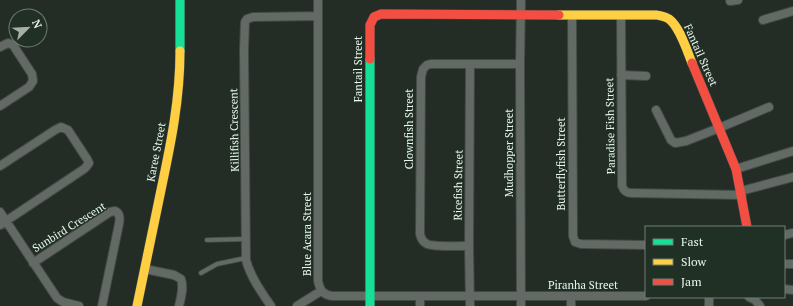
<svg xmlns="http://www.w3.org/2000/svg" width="793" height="306" font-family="'PT Serif',serif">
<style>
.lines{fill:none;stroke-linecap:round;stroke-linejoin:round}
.lane-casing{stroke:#414943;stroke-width:5.5}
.street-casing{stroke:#414943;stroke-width:10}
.fast-casing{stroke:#414943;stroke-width:10}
.slow-casing{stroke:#414943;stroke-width:10}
.jam-casing{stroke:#414943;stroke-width:10}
.lane{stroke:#636a65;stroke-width:4}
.street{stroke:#636a65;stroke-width:8}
.fast{stroke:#16e098;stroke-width:9}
.slow{stroke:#ffcf43;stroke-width:9}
.jam{stroke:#f24e42;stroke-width:9}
.labels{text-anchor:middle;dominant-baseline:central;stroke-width:3;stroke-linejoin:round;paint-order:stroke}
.street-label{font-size:11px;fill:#ebf5ed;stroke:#203024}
</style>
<rect width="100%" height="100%" fill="#242c26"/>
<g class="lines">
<!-- lane casing -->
<g class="lane-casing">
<path id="lane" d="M 207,240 L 246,239
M 201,273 L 217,264 L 246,258"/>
</g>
<!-- street casing -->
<g class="street-casing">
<path id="street" d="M 318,0 L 318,281 C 320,290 323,295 332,296 L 646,296
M 730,1 L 738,0
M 572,15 L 573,236 L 575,242 L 581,244 L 646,245
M 621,15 L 622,186 C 624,191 626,193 631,193 L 742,195
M 763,20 L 793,11
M 0,47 L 8,43 L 13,45 L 32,74 L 33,81 L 29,87 L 0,106
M 470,64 L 469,246 L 470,306
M 621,75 L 646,76
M 656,110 L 671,140 L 675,143 L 686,141 L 719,128 L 769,107
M 0,166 L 55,130 L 61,127 L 68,130 L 87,159 L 89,163 L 86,167 L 84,169 L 0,225
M 736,169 L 793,151
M 741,191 L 793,177
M 0,212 L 57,298 L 63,302 L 79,306
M 784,235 L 793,233
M 469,246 C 460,246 433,247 427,244 C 423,242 421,239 420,234 L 421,77 L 423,69 L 427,65 L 431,64 L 520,64
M 33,263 L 110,212 L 115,211 C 120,213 120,219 119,224 L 102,306
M 784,264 L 793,264
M 145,269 L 174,275 L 181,279 C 184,288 181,297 179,306
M 784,289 L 793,290
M 420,296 L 420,306
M 709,297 L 709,306
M 749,297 L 755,300 L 760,306
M 271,306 C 262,293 250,276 246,260 L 244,50 L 245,22 L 247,19 L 253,17 L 318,16
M 297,306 L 321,291
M 521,306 L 520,64 L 521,0
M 571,306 L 571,296"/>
</g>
<!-- fast casing -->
<g class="fast-casing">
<path id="fast" d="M 180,0 L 180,51
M 370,59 L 370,306"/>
</g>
<!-- slow casing -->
<g class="slow-casing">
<path id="slow" d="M 559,15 L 657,15 C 661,16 666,17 669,19 C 680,27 687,51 692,63
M 137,306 C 145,267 153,229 161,190 C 171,143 180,99 180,51"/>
</g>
<!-- jam casing -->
<g class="jam-casing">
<path id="jam" d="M 370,59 L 370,25 L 374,17 L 381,14 L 559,15
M 692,63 L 736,169 L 747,227"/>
</g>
<!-- lane -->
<use href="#lane" class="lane"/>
<!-- street -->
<use href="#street" class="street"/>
<!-- fast -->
<use href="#fast" class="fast"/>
<!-- slow -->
<use href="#slow" class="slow"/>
<!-- jam -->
<use href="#jam" class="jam"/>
</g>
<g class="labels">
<!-- street labels -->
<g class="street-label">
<text transform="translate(701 55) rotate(66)">Fantail Street</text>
<text transform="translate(358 69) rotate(-90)">Fantail Street</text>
<text transform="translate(610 126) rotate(-91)">Paradise Fish Street</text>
<text transform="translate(409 129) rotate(-90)">Clownfish Street</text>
<text transform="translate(234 130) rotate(-91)">Killifish Crescent</text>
<text transform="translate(156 152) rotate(-79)">Karee Street</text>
<text transform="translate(509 153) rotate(-90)">Mudhopper Street</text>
<text transform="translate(561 164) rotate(-90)">Butterflyfish Street</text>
<text transform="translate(458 185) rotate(-89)">Ricefish Street</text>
<text transform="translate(69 227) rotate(-32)">Sunbird Crescent</text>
<text transform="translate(307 234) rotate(-90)">Blue Acara Street</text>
<text x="583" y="285">Piranha Street</text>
</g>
</g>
<!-- legend -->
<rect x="645" y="226" width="140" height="72" fill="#203024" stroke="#717f74"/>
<rect x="653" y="239" width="20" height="6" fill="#16e098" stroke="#717f74"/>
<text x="681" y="246" font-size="12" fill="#ebf5ed">Fast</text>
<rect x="653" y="259" width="20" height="6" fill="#ffcf43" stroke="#717f74"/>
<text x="681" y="266" font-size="12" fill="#ebf5ed">Slow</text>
<rect x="653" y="279" width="20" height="6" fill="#f24e42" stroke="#717f74"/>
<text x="681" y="286" font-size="12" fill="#ebf5ed">Jam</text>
<!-- north arrow -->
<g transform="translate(28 28) rotate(66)"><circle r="19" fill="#203024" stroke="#717f74"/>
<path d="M0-3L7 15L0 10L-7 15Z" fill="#a5afa7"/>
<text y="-6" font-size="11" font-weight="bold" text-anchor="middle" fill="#ebf5ed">N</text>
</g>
</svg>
